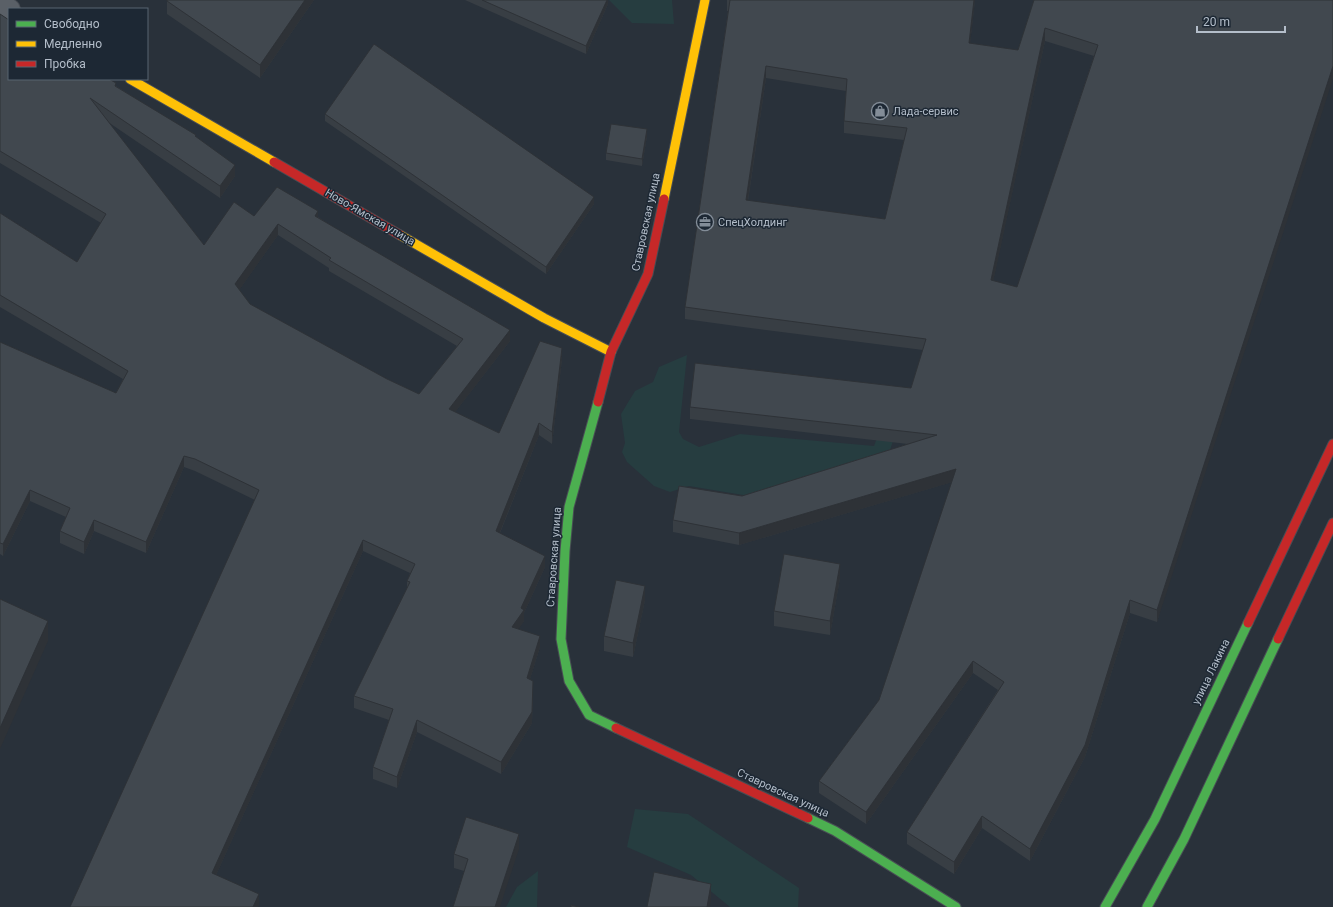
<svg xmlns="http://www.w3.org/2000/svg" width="1333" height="907" font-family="Roboto,sans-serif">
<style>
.green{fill:#263d40}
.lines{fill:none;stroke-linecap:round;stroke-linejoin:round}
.street-casing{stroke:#484d54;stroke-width:24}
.fast-casing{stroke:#484d54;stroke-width:11}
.slow-casing{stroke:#484d54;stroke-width:11}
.jam-casing{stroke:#484d54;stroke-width:11}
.street{stroke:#5a6067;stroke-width:22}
.fast{stroke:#4caf50;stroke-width:9}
.slow{stroke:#ffc107;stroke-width:9}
.jam{stroke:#c62828;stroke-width:9}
.wall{fill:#383e44;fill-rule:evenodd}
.shaded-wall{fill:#2e3237}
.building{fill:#41484f;stroke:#2e3237;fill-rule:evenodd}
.labels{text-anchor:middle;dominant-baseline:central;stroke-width:3;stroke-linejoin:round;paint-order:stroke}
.poi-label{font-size:11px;fill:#b4beca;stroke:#1d2834;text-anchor:start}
.street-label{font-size:11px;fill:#b4beca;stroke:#1d2834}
</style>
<rect width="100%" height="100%" fill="#29313a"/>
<!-- green -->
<path class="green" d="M 609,0 L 672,0 L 674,24 L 632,23 Z
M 687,355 L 679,432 L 683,439 L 699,447 L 740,434 L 874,446 L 888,408 L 905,405 L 889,453 L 749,496 L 689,486 L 670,492 L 654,486 L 627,462 L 622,452 L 625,443 L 621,414 L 635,391 L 653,382 L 659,367 Z
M 635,809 L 688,814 L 799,888 L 798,907 L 730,907 L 691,875 L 627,847 Z
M 538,871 L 537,907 L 506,907 L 517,887 Z"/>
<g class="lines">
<!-- street casing -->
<g class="street-casing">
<path id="street" d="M 0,4 L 9,10"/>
</g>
<!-- fast casing -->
<g class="fast-casing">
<path id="fast" d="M 598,402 L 569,507 L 565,551 L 561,639 L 569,681 L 589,715 L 616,728
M 808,818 L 835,831 L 956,907
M 1105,907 L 1155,819 L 1248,623
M 1147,907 L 1184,839 L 1278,639"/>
</g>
<!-- slow casing -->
<g class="slow-casing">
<path id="slow" d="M 130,79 L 274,162
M 664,199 L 705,0
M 400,235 L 544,318 L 611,352"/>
</g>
<!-- jam casing -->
<g class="jam-casing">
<path id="jam" d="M 274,162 L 400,235
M 598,402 L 611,352 L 648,274 L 664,199
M 1248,623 L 1333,444
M 1278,639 L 1333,523
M 616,728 L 808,818"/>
</g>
<!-- street -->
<use href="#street" class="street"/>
<!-- fast -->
<use href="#fast" class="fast"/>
<!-- slow -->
<use href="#slow" class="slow"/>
<!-- jam -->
<use href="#jam" class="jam"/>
</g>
<!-- wall -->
<path class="wall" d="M 314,0 L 260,78 L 167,14 L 167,1 Z
M 465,0 L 608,0 L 608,4 L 586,54 Z
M 727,0 L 975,0 L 970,43 L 1018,50 L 1034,0 L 1333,0 L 1157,622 L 1130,613 L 1085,757 L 1030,861 L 982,828 L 954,874 L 907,844 L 907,832 L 998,690 L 973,673 L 866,824 L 819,793 L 819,781 L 879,700 L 952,482 L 739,545 L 673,532 L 673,520 L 742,496 L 908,444 L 690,419 L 690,407 L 911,388 L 923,350 L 743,327 L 685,319 L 685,307 L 728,11 L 727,11 ZM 1045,41 L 1094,56 L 1017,287 L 993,281 ZM 766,78 L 846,91 L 844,121 L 844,133 L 904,140 L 885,219 L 748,201 Z
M 0,14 L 9,79 L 116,86 L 196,137 L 235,176 L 220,198 L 108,122 L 204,245 L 254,216 L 318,217 L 510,341 L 455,412 L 499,433 L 562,359 L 552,444 L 539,435 L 500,533 L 545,567 L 524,613 L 524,621 L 518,629 L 540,647 L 530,679 L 533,692 L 532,723 L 501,774 L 417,732 L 397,788 L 373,779 L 373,767 L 389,720 L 354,708 L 354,696 L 407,589 L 407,581 L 410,573 L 363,551 L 216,875 L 259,906 L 70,907 L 255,500 L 195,471 L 184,467 L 146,553 L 94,531 L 84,554 L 60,543 L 60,531 L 66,517 L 30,501 L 3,556 L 0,554 L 0,342 L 116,393 L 123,379 L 0,307 L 0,213 L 77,262 L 101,223 L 0,163 ZM 278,235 L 329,268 L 329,271 L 457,346 L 419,394 L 387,379 L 250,304 L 239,290 Z
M 325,114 L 594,204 L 546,274 L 325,121 Z
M 647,136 L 642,166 L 606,160 L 606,153 Z
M 840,578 L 830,635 L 774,626 L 774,611 Z
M 645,600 L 633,657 L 604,651 L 604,636 Z
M 519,849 L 464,871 L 454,868 L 454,854 Z"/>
<!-- shaded-wall -->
<path class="shaded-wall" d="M 305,0 L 314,0 L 260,78 L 260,65 Z
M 607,0 L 608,0 L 608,4 L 586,54 L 586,46 Z
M 974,0 L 975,0 L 969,55 L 969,43 Z
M 1045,28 L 1045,41 L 991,292 L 991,280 Z
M 766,66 L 766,78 L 746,213 L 746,200 Z
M 1333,66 L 1333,79 L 1157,622 L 1157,610 Z
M 647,129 L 647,136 L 642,166 L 642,159 Z
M 235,165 L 235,176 L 220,198 L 220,186 Z
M 594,197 L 594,204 L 546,274 L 546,267 Z
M 318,211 L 318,223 L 315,216 Z
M 278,224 L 278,235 L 235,296 L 235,284 Z
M 510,330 L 510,341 L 449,420 L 449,409 Z
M 562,348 L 562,359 L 552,444 L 552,432 Z
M 539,423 L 539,435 L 496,542 L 496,531 Z
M 184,456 L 184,467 L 146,553 L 146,542 Z
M 956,469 L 956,481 L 739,545 L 739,533 Z
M 30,490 L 30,501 L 3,556 L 3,544 Z
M 94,520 L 94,531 L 84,554 L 84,542 Z
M 363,540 L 363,551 L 212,884 L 212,873 Z
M 545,556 L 545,567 L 524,613 L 524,621 L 512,639 L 512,627 Z
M 840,564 L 840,578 L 830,635 L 830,621 Z
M 645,586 L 645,600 L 633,657 L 633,643 Z
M 1130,600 L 1130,613 L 1085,757 L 1030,861 L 1030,849 Z
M 48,621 L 48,641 L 0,749 L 0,728 Z
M 540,636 L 540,647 L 527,689 L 527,678 Z
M 973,661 L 973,673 L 866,824 L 866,812 Z
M 533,681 L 532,723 L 501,774 L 501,762 Z
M 417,720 L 417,732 L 397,788 L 397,777 Z
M 982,816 L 982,828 L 954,874 L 954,862 Z
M 519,834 L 519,849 L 500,907 L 495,907 Z
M 711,884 L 711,898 L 710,907 L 707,907 Z
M 259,894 L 259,906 L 258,907 L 253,907 Z"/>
<!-- building -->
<path class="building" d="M 167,0 L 305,0 L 260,65 L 167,1 Z
M 482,0 L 607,0 L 586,46 Z
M 730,0 L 974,0 L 969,43 L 1018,50 L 1034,0 L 1333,0 L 1333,66 L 1157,610 L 1130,600 L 1085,745 L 1030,849 L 982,816 L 954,862 L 907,832 L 1004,682 L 973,661 L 866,812 L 819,781 L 879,700 L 956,469 L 739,533 L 673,520 L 679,486 L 742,496 L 937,435 L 690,407 L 695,363 L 911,388 L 926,339 L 743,315 L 685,307 ZM 1045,28 L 1098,45 L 1017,287 L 991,280 ZM 766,66 L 847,79 L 844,121 L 907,128 L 885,219 L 746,200 Z
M 0,14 L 9,20 L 9,79 L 109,79 L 116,83 L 115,86 L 196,135 L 195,136 L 235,165 L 220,186 L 90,98 L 204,245 L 234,202 L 254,216 L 277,187 L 318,211 L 315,216 L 510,330 L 449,409 L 499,433 L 540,341 L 562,348 L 552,432 L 539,423 L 496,531 L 545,556 L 521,608 L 524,610 L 512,627 L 540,636 L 527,678 L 533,681 L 532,712 L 501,762 L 417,720 L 397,777 L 373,767 L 393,709 L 354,696 L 410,582 L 407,581 L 415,564 L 363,540 L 212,873 L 259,894 L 253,907 L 70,907 L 259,490 L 195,459 L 184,456 L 146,542 L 94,520 L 84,542 L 60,531 L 70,508 L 30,490 L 3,544 L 0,543 L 0,342 L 116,393 L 128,371 L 0,295 L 0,213 L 77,262 L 106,214 L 0,151 ZM 278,224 L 331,258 L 329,260 L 463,339 L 419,394 L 387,379 L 250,304 L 235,284 Z
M 374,44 L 594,197 L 546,267 L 325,114 Z
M 611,124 L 647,129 L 642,159 L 606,153 Z
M 784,554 L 840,564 L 830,621 L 774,611 Z
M 616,580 L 645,586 L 633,643 L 604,636 Z
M 0,599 L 48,621 L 0,728 Z
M 466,817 L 519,834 L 495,907 L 453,907 L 468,859 L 454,854 Z
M 654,872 L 711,884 L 707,907 L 647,907 Z
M 571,905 L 579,907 L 571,907 Z"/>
<!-- icons -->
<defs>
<g id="shop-ring" transform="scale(0.9)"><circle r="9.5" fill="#1d2834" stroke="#838d98" stroke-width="1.5"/><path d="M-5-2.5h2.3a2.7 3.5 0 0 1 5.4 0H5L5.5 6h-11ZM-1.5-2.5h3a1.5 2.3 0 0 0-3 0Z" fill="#838d98"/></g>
<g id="office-ring" transform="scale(0.9)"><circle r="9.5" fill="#1d2834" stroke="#838d98" stroke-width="1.5"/><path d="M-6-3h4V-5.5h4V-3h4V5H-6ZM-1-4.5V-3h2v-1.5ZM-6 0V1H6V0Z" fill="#838d98"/></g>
</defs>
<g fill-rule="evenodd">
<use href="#shop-ring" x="880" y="111"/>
<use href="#office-ring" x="705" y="222"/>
</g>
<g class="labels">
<!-- poi labels -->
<g class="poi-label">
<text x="893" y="111">Лада-сервис</text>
<text x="718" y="222">СпецХолдинг</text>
</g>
<!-- street labels -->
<g class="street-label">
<text transform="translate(370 217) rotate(30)">Ново-Ямская улица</text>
<text transform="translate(646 222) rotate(-78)">Ставровская улица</text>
<text transform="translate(554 557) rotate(-86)">Ставровская улица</text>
<text transform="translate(1211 672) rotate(-64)">улица Лакина</text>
<text transform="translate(783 793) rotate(25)">Ставровская улица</text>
</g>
</g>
<!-- legend -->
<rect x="8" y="8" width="140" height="72" fill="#1d2834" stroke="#596470"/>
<rect x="16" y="21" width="20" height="6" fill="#4caf50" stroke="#596470"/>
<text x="44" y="28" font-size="12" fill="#b4beca">Свободно</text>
<rect x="16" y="41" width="20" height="6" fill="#ffc107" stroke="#596470"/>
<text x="44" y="48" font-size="12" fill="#b4beca">Медленно</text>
<rect x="16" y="61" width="20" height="6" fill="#c62828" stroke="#596470"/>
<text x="44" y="68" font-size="12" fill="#b4beca">Пробка</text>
<!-- scale -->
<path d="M1197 26v6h88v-6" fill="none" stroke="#b4beca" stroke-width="2"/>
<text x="1203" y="26" font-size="12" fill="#b4beca" stroke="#1d2834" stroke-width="3" paint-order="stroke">20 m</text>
</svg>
